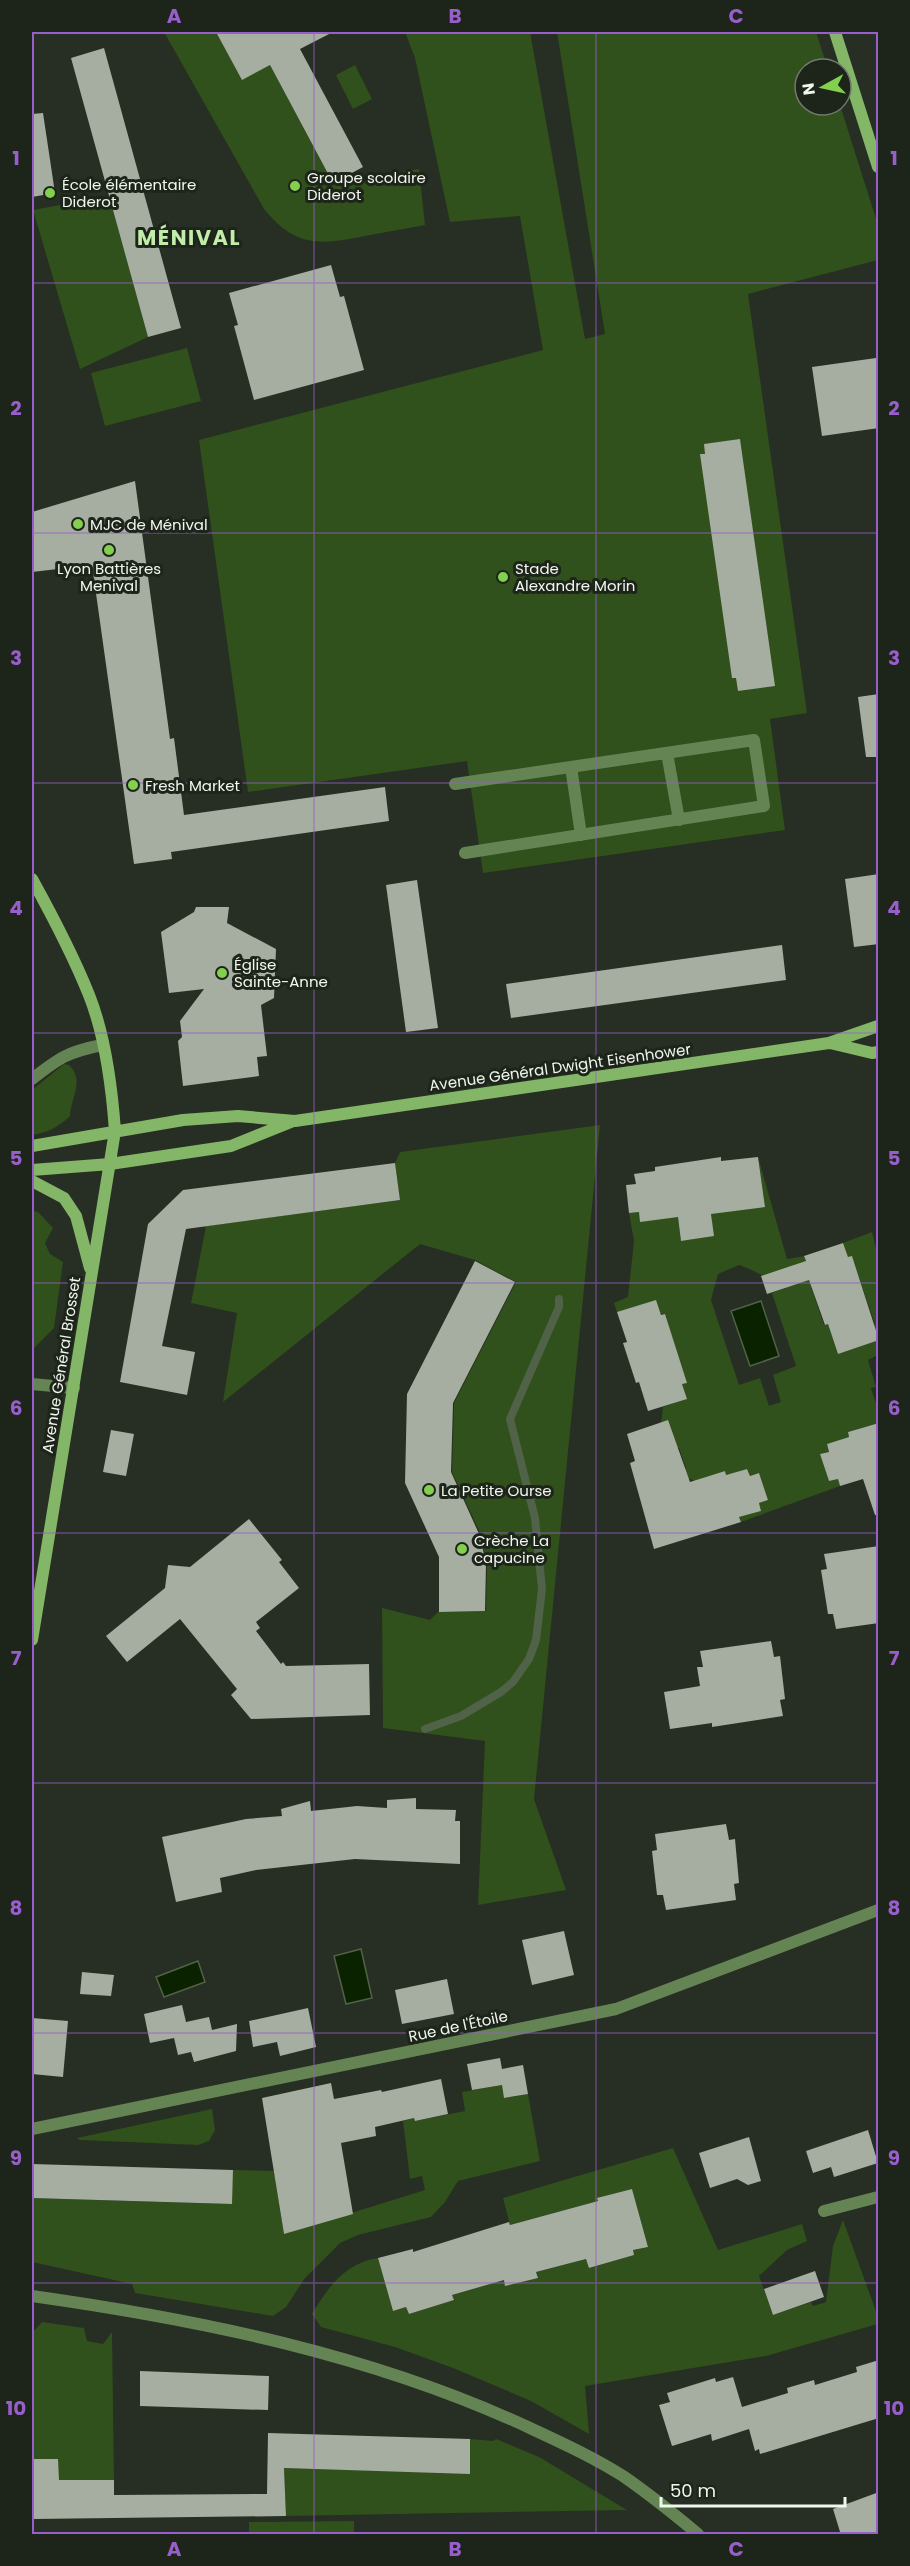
<svg xmlns="http://www.w3.org/2000/svg" width="910" height="2566" font-family="Poppins,sans-serif">
<style>
.green{fill:#30501c;fill-rule:evenodd}
.water{fill:#0b2200;stroke:#506247;stroke-width:1.5}
.lines{fill:none;stroke-linecap:round;stroke-linejoin:round}
.stream{stroke:#506247;stroke-width:8}
.building{fill:#a5aea0}
.street{stroke:#658454;stroke-width:12}
.secondary{stroke:#84b667;stroke-width:12}
.grid{fill:none;stroke:#985ecb;stroke-width:1.5;stroke-opacity:0.55}
.poi-dot{fill:#83d04e;stroke:#1d251a;stroke-width:2}
.labels{text-anchor:middle;dominant-baseline:central;stroke-width:6;stroke-linejoin:round;paint-order:stroke}
.poi-label{font-size:15px;fill:#f1f6ee;stroke:#1d251a;text-anchor:start}
.street-label{font-size:15px;fill:#f1f6ee;stroke:#1d251a}
.district-label{font-size:21px;font-weight:bold;letter-spacing:1.5px;fill:#c1eca9;stroke:#1d251a}
.neatline{fill:none;stroke:#985ecb;stroke-width:2}
.grid-label{font-size:20px;text-anchor:middle;font-weight:bold;fill:#985ecb}
</style>
<rect width="100%" height="100%" fill="#272e23"/>
<!-- green -->
<path class="green" d="M 164,32 L 216,32 L 242,79 L 270,65 L 333,183 L 419,169 L 425,225 C 405,229 385,232 365,236 C 320,245 296,248 264,209 Z
M 405,32 L 530,32 L 585,339 L 605,334 L 557,32 L 816,32 L 828,69 L 805,69 L 805,105 L 840,105 L 878,225 L 878,260 L 748,294 L 807,713 L 770,719 L 785,830 L 483,873 L 467,761 L 248,792 L 199,440 L 543,350 L 520,216 L 450,222 L 415,58 Z
M 355,65 L 372,99 L 353,109 L 336,75 Z
M 109,196 L 148,337 L 80,369 L 33,210 Z
M 187,348 L 201,401 L 105,426 L 91,373 Z
M 64,1064 L 69,1065 C 85,1080 71,1097 70,1116 C 59,1127 47,1133 32,1135 L 32,1090 Z
M 600,1125 L 534,1799 L 566,1890 L 478,1905 L 485,1741 L 383,1728 L 382,1608 L 430,1620 L 438,1612 L 486,1611 L 487,1564 L 481,1535 L 452,1472 L 454,1403 L 516,1282 L 475,1260 L 420,1244 L 223,1402 L 237,1313 L 191,1303 L 206,1226 L 400,1200 L 395,1163 L 400,1152 Z
M 758,1157 L 787,1259 L 804,1256 L 814,1285 L 811,1287 L 824,1325 L 828,1324 L 838,1354 L 875,1324 L 852,1257 L 848,1257 L 843,1243 L 872,1232 L 878,1256 L 878,1355 L 868,1360 L 876,1387 L 871,1388 C 875,1403 883,1413 875,1428 L 868,1426 L 848,1432 L 849,1437 L 827,1444 L 829,1452 L 820,1454 L 829,1481 L 838,1479 L 840,1486 L 741,1522 L 739,1517 L 761,1511 L 759,1503 L 768,1500 L 759,1473 L 750,1476 L 747,1469 L 726,1475 L 725,1471 L 703,1478 L 699,1483 L 684,1476 L 683,1469 L 686,1468 L 679,1448 L 677,1448 L 661,1423 L 663,1407 L 686,1399 L 682,1384 L 686,1383 L 665,1314 L 617,1312 L 614,1303 L 628,1297 L 634,1241 L 629,1213 L 639,1212 L 678,1217 L 681,1241 L 713,1236 L 711,1213 L 765,1207 ZM 739,1265 C 755,1270 769,1280 785,1288 L 772,1293 L 796,1366 L 773,1375 L 781,1402 L 769,1406 L 760,1378 L 739,1385 L 711,1300 L 718,1274 Z
M 32,1211 L 38,1212 L 53,1228 L 45,1243 L 50,1254 L 63,1262 L 54,1328 L 32,1350 Z
M 502,2085 L 505,2098 L 528,2094 L 540,2161 L 458,2181 L 445,2202 L 431,2217 L 358,2235 L 340,2243 L 305,2278 L 286,2307 L 273,2316 L 135,2293 L 132,2284 L 32,2262 L 32,2198 L 231,2204 L 233,2170 L 274,2171 L 284,2234 L 425,2190 L 422,2176 L 410,2179 L 403,2121 L 414,2118 L 415,2121 L 465,2111 L 462,2092 Z
M 212,2109 L 215,2130 L 209,2141 L 198,2145 L 80,2140 L 77,2138 Z
M 673,2148 L 718,2250 L 802,2224 L 807,2241 L 787,2250 L 759,2276 L 773,2315 L 811,2302 L 813,2306 L 826,2302 L 833,2246 L 843,2220 L 878,2317 L 878,2324 L 766,2356 L 585,2386 L 589,2434 L 531,2401 L 453,2368 L 395,2347 L 321,2327 L 312,2314 C 328,2287 345,2263 378,2258 L 393,2311 L 406,2307 L 409,2314 L 454,2300 L 452,2295 L 504,2280 L 538,2278 L 536,2272 L 586,2259 L 590,2268 L 633,2255 L 633,2250 L 648,2247 L 632,2189 L 598,2198 L 598,2201 L 510,2225 L 503,2198 Z
M 42,2322 L 84,2328 L 87,2341 L 103,2344 L 112,2332 L 114,2480 L 63,2518 L 32,2519 L 32,2333 Z
M 470,2439 L 493,2441 L 496,2439 L 539,2457 L 627,2510 L 286,2516 L 284,2468 L 470,2473 Z
M 354,2521 L 354,2534 L 249,2534 L 249,2522 Z"/>
<!-- water -->
<path class="water" d="M 761,1301 L 779,1356 L 750,1366 L 731,1311 Z
M 361,1949 L 372,1998 L 346,2004 L 334,1956 Z
M 198,1961 L 205,1982 L 164,1997 L 156,1977 Z"/>
<g class="lines">
<!-- stream -->
<path class="stream" d="M 425,1729 L 461,1716 L 501,1692 L 513,1682 L 529,1659 L 536,1640 L 542,1589 L 535,1518 L 510,1419 L 559,1307 L 559,1299"/>
</g>
<!-- building -->
<path class="building" d="M 216,32 L 333,32 L 300,49 L 363,167 L 333,183 L 270,65 L 242,80 Z
M 104,48 L 181,328 L 148,337 L 71,58 Z
M 43,113 L 55,193 L 32,197 L 32,114 Z
M 331,265 L 340,297 L 344,296 L 364,370 L 254,400 L 234,326 L 238,325 L 229,293 Z
M 876,358 L 879,428 L 822,436 L 812,367 Z
M 740,439 L 775,686 L 738,691 L 736,678 L 732,678 L 700,454 L 705,454 L 704,444 Z
M 135,481 L 170,739 L 174,738 L 184,815 L 385,787 L 389,821 L 171,852 L 172,859 L 134,864 L 92,565 L 32,572 L 32,512 Z
M 879,694 L 879,757 L 866,757 L 858,697 Z
M 879,874 L 879,944 L 854,947 L 845,879 Z
M 417,880 L 438,1028 L 406,1032 L 386,885 Z
M 196,907 L 229,907 L 227,923 L 276,949 L 274,998 L 261,1005 L 267,1056 L 257,1057 L 259,1076 L 183,1086 L 178,1041 L 182,1037 L 180,1021 L 204,989 L 169,993 L 161,932 L 194,912 Z
M 782,945 L 786,980 L 511,1018 L 506,984 Z
M 721,1157 L 721,1161 L 758,1157 L 765,1207 L 711,1214 L 714,1236 L 681,1241 L 678,1217 L 640,1222 L 639,1212 L 629,1213 L 626,1185 L 636,1184 L 634,1174 L 655,1171 L 655,1167 Z
M 395,1163 L 400,1200 L 186,1229 L 162,1346 L 195,1352 L 187,1395 L 120,1382 L 148,1224 L 183,1190 Z
M 843,1243 L 848,1257 L 852,1256 L 879,1340 L 838,1354 L 828,1324 L 825,1325 L 809,1280 L 767,1294 L 761,1276 L 806,1261 L 804,1256 Z
M 475,1261 L 515,1282 L 453,1403 L 451,1472 L 480,1536 L 486,1564 L 485,1611 L 439,1612 L 439,1557 L 405,1483 L 407,1394 Z
M 656,1300 L 661,1315 L 665,1314 L 687,1383 L 682,1384 L 687,1399 L 648,1411 L 639,1382 L 636,1383 L 623,1343 L 627,1342 L 617,1312 Z
M 668,1420 L 690,1482 L 725,1471 L 726,1475 L 747,1469 L 750,1476 L 759,1473 L 768,1500 L 759,1503 L 761,1511 L 739,1517 L 741,1522 L 654,1549 L 630,1463 L 635,1461 L 627,1434 Z
M 879,1423 L 879,1515 L 875,1515 L 863,1479 L 840,1486 L 838,1479 L 829,1481 L 820,1454 L 829,1452 L 827,1444 L 849,1437 L 848,1432 Z
M 111,1430 L 134,1434 L 126,1476 L 103,1472 Z
M 249,1519 L 282,1560 L 279,1562 L 299,1588 L 256,1622 L 260,1628 L 256,1631 L 281,1664 L 283,1662 L 286,1666 L 369,1664 L 370,1715 L 251,1719 L 231,1695 L 237,1689 L 180,1619 L 127,1662 L 106,1636 L 165,1588 L 168,1565 L 190,1567 Z
M 879,1546 L 879,1623 L 836,1629 L 833,1614 L 828,1614 L 821,1570 L 827,1569 L 824,1554 Z
M 771,1641 L 774,1657 L 780,1656 L 785,1699 L 780,1700 L 783,1716 L 712,1727 L 712,1723 L 670,1729 L 664,1692 L 700,1686 L 697,1667 L 703,1667 L 700,1651 Z
M 416,1798 L 416,1809 L 456,1810 L 455,1821 L 460,1821 L 460,1864 L 355,1859 L 256,1870 L 220,1878 L 222,1892 L 176,1902 L 162,1837 L 246,1819 L 282,1816 L 281,1809 L 310,1801 L 311,1811 L 357,1806 L 387,1808 L 387,1800 Z
M 726,1824 L 729,1840 L 735,1839 L 739,1883 L 734,1884 L 736,1900 L 666,1910 L 663,1895 L 657,1895 L 652,1851 L 657,1850 L 655,1834 Z
M 564,1931 L 574,1975 L 532,1985 L 522,1940 Z
M 82,1972 L 114,1975 L 111,1996 L 80,1994 Z
M 447,1979 L 454,2014 L 402,2024 L 395,1990 Z
M 182,2005 L 186,2022 L 209,2017 L 212,2030 L 237,2024 L 236,2051 L 194,2062 L 191,2052 L 178,2055 L 174,2038 L 150,2043 L 144,2014 Z
M 308,2008 L 316,2047 L 280,2056 L 277,2042 L 253,2047 L 249,2021 Z
M 32,2018 L 68,2021 L 63,2077 L 32,2074 Z
M 500,2058 L 502,2069 L 523,2065 L 528,2094 L 504,2098 L 502,2085 L 472,2090 L 467,2064 Z
M 441,2079 L 448,2114 L 415,2121 L 414,2118 L 375,2127 L 376,2136 L 341,2143 L 353,2214 L 284,2234 L 262,2098 L 331,2083 L 334,2099 L 381,2090 L 382,2092 Z
M 868,2130 L 878,2163 L 834,2177 L 831,2167 L 813,2173 L 806,2151 Z
M 749,2137 L 761,2181 L 748,2185 L 737,2179 L 710,2188 L 699,2153 Z
M 32,2164 L 233,2170 L 232,2204 L 32,2198 Z
M 632,2189 L 648,2247 L 633,2250 L 634,2255 L 589,2268 L 586,2259 L 536,2272 L 538,2278 L 505,2286 L 504,2280 L 452,2295 L 454,2300 L 409,2314 L 406,2307 L 393,2311 L 378,2258 L 413,2249 L 413,2252 L 509,2222 L 510,2225 L 598,2201 L 597,2198 Z
M 815,2271 L 824,2297 L 773,2315 L 764,2289 Z
M 879,2360 L 879,2418 L 760,2454 L 759,2449 L 755,2451 L 749,2429 L 712,2441 L 711,2434 L 672,2446 L 659,2405 L 670,2402 L 667,2393 L 715,2378 L 716,2382 L 733,2377 L 742,2407 L 788,2393 L 787,2388 L 814,2380 L 815,2385 L 857,2372 L 856,2367 Z
M 140,2371 L 269,2376 L 268,2410 L 140,2406 Z
M 268,2433 L 470,2439 L 470,2474 L 284,2468 L 286,2516 L 32,2519 L 32,2459 L 58,2459 L 59,2480 L 114,2480 L 114,2495 L 267,2494 Z
M 879,2492 L 879,2535 L 841,2535 L 833,2509 Z"/>
<g class="lines">
<!-- street -->
<path class="street" d="M 667,753 L 679,820
M 571,767 L 581,835
M 455,784 L 754,740 L 764,806 L 465,853
M 32,1079 C 59,1058 67,1052 102,1045
M 32,1384 L 74,1388
M 32,2129 L 616,2009 L 878,1910
M 824,2211 L 878,2197
M 32,2296 C 202,2320 373,2355 530,2428 C 562,2443 593,2457 623,2476 C 649,2494 674,2514 698,2534"/>
<!-- secondary -->
<path class="secondary" d="M 835,32 L 878,167
M 32,879 C 53,917 73,955 89,995 C 105,1035 112,1089 115,1131 L 32,1640
M 830,1043 L 872,1053 L 878,1052
M 32,1146 L 183,1120 L 238,1116 L 295,1121 L 829,1043 L 878,1026
M 32,1170 L 110,1164 L 231,1146 L 291,1122
M 32,1181 L 64,1198 L 76,1216 L 90,1268"/>
</g>
<!-- grid -->
<path class="grid" d="M 314,32 L 314,2534M 596,32 L 596,2534M 32,283 L 878,283M 32,533 L 878,533M 32,783 L 878,783M 32,1033 L 878,1033M 32,1283 L 878,1283M 32,1533 L 878,1533M 32,1783 L 878,1783M 32,2033 L 878,2033M 32,2283 L 878,2283"/>
<!-- markers -->
<g class="poi-dot">
<circle cx="295" cy="186" r="6"/>
<circle cx="50" cy="193" r="6"/>
<circle cx="78" cy="524" r="6"/>
<circle cx="109" cy="550" r="6"/>
<circle cx="503" cy="577" r="6"/>
<circle cx="133" cy="785" r="6"/>
<circle cx="222" cy="973" r="6"/>
<circle cx="429" cy="1490" r="6"/>
<circle cx="462" cy="1549" r="6"/>
</g>
<g class="labels">
<!-- poi labels -->
<g class="poi-label">
<text x="307" y="177">Groupe scolaire<tspan x="307" dy="17">Diderot</tspan></text>
<text x="62" y="184">École élémentaire<tspan x="62" dy="17">Diderot</tspan></text>
<text x="90" y="524">MJC de Ménival</text>
<text x="109" y="568" text-anchor="middle">Lyon Battières<tspan x="109" dy="17">Menival</tspan></text>
<text x="515" y="568">Stade<tspan x="515" dy="17">Alexandre Morin</tspan></text>
<text x="145" y="785">Fresh Market</text>
<text x="234" y="964">Église<tspan x="234" dy="17">Sainte-Anne</tspan></text>
<text x="441" y="1490">La Petite Ourse</text>
<text x="474" y="1540">Crèche La<tspan x="474" dy="17">capucine</tspan></text>
</g>
<!-- street labels -->
<g class="street-label">
<text transform="translate(560 1067) rotate(-8)">Avenue Général Dwight Eisenhower</text>
<text transform="translate(61 1365) rotate(-81)">Avenue Général Brosset</text>
<text transform="translate(458 2026) rotate(-12)">Rue de l'Étoile</text>
</g>
<!-- district labels -->
<g class="district-label">
<text x="189" y="237">MÉNIVAL</text>
</g>
</g>
<!-- border -->
<rect width="910" height="2566" fill="none" stroke="#1d251a" stroke-width="66"/>
<!-- north arrow -->
<g transform="translate(823 87) rotate(262)"><circle r="28" fill="#1d251a" stroke="#72796f" stroke-width="1.5"/>
<path d="M0-4.5L10 22L0 15L-10 22Z" fill="#83d04e"/>
<text y="-9" font-size="16" font-weight="bold" text-anchor="middle" fill="#f1f6ee">N</text>
</g>
<!-- scale -->
<path d="M661 2497v9h184v-9" fill="none" stroke="#f1f6ee" stroke-width="3"/>
<text x="670" y="2497" font-size="18" fill="#f1f6ee" stroke="#1d251a" stroke-width="4.5" paint-order="stroke">50 m</text>
<rect x="33" y="33" width="844" height="2500" class="neatline"/>
<g class="grid-label">
<text x="174" y="23">A</text>
<text x="455" y="23">B</text>
<text x="736" y="23">C</text>
<text x="16" y="165">1</text>
<text x="894" y="165">1</text>
<text x="16" y="415">2</text>
<text x="894" y="415">2</text>
<text x="16" y="665">3</text>
<text x="894" y="665">3</text>
<text x="16" y="915">4</text>
<text x="894" y="915">4</text>
<text x="16" y="1165">5</text>
<text x="894" y="1165">5</text>
<text x="16" y="1415">6</text>
<text x="894" y="1415">6</text>
<text x="16" y="1665">7</text>
<text x="894" y="1665">7</text>
<text x="16" y="1915">8</text>
<text x="894" y="1915">8</text>
<text x="16" y="2165">9</text>
<text x="894" y="2165">9</text>
<text x="16" y="2415">10</text>
<text x="894" y="2415">10</text>
<text x="174" y="2556">A</text>
<text x="455" y="2556">B</text>
<text x="736" y="2556">C</text>
</g>
</svg>
